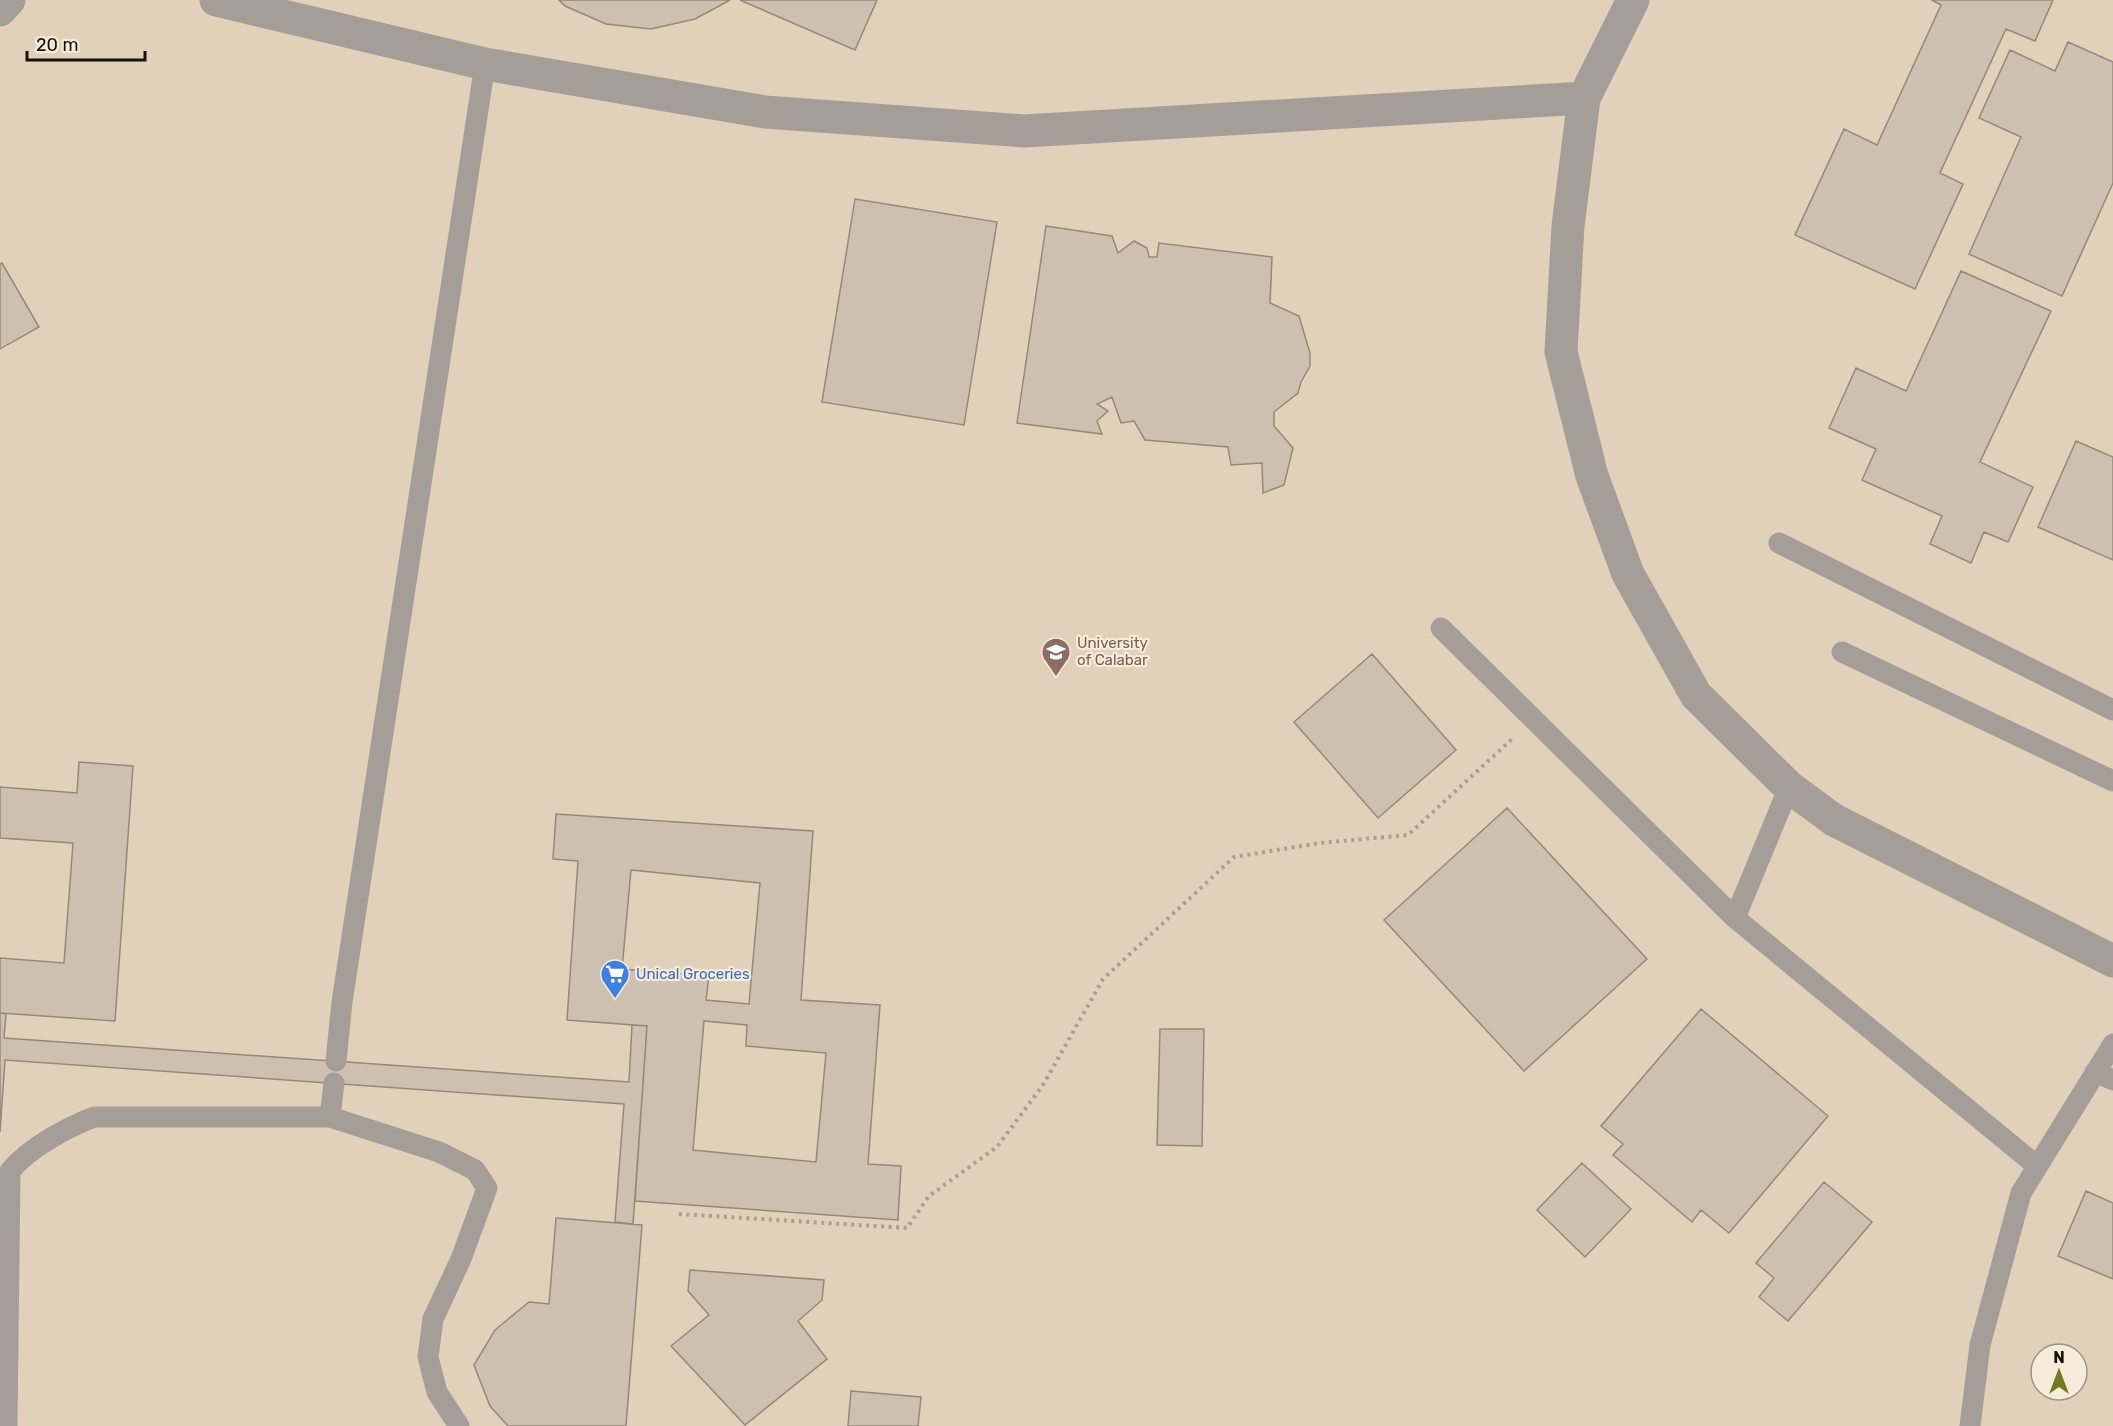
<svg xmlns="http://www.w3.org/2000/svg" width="2113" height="1426" font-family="Rubik,sans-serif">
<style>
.built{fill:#e1d1ba;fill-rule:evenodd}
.building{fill:#cdc0b1;stroke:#95897b;stroke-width:1.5;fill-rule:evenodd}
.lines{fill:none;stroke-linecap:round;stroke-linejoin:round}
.path{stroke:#a9a092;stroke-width:4;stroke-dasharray:3 4.5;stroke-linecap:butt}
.lane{stroke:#a59e98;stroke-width:21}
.street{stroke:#a59e98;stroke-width:33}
.labels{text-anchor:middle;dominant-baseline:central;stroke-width:4.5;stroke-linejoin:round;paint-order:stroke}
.education-label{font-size:15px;fill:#785e54;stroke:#f7ebda;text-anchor:start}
.shop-label{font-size:15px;fill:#366cbe;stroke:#f7ebda;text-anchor:start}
</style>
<rect width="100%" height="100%" fill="#e9decd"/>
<!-- built -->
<path class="built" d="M 0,0 L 2113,0 L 2113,1426 L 0,1426 ZM 2041,1354 L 2077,1354 L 2077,1390 L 2041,1390 Z"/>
<!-- building -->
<path class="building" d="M 559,0 L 730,0 L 695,19 L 651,29 L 606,24 L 565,6 Z
M 740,0 L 877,0 L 855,50 Z
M 1932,0 L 2053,0 L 2035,41 L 2006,29 L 1940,173 L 1963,184 L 1915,289 L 1795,235 L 1844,129 L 1877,145 L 1941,5 Z
M 2068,42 L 2113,62 L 2113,183 L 2062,296 L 1969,254 L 2021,137 L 1979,118 L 2010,50 L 2055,71 Z
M 855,199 L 997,222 L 964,425 L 822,402 Z
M 1046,226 L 1112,236 L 1118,253 L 1134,241 L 1147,248 L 1149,257 L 1157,257 L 1159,243 L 1272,257 L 1270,303 L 1299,316 L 1310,353 L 1310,366 L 1301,382 L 1298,393 L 1274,412 L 1274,426 L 1293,448 L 1284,485 L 1263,493 L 1262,463 L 1231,465 L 1228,447 L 1145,440 L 1134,421 L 1121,423 L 1112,397 L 1097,404 L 1108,411 L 1097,421 L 1102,434 L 1017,423 Z
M 2,263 L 39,327 L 0,349 L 0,264 Z
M 1961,271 L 2051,311 L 1980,462 L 2033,487 L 2008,542 L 1984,532 L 1971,563 L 1930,544 L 1942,516 L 1862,480 L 1876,449 L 1829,428 L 1856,368 L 1906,391 Z
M 2076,441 L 2113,457 L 2113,560 L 2038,527 Z
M 1372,654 L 1456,750 L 1378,818 L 1294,722 Z
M 79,762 L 133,766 L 115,1021 L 0,1013 L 0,958 L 64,963 L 73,843 L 0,838 L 0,787 L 77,793 Z
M 1507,808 L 1647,959 L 1524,1071 L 1384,920 Z
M 556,814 L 813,831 L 801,1000 L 880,1005 L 868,1164 L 901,1166 L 898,1220 L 635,1201 L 647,1026 L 567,1020 L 578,861 L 553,859 ZM 631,870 L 760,883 L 749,1004 L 706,1000 L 709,976 L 622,969 ZM 704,1021 L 747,1025 L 746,1046 L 826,1053 L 816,1162 L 693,1150 Z
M 1701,1009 L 1828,1116 L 1729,1233 L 1701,1210 L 1692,1222 L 1613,1155 L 1623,1144 L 1601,1126 Z
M 0,1013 L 6,1014 L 4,1038 L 629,1082 L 632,1025 L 647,1026 L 633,1224 L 615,1222 L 624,1104 L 5,1060 L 0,1132 Z
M 1160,1029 L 1204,1029 L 1202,1146 L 1157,1145 Z
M 1582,1163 L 1631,1209 L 1585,1257 L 1537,1210 Z
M 1824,1182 L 1872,1222 L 1788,1321 L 1759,1297 L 1774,1278 L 1756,1263 Z
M 2086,1191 L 2113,1203 L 2113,1279 L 2058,1256 Z
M 556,1218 L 642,1225 L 626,1426 L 508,1426 L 490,1406 L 474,1365 L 495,1330 L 529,1302 L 549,1304 Z
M 690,1270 L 824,1280 L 822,1300 L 798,1321 L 827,1359 L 745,1425 L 671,1346 L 709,1315 L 688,1291 Z
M 851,1391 L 921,1397 L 918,1426 L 848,1426 Z"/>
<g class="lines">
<!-- path -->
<path class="path" d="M 679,1214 L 907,1228 L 929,1196 L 997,1147 L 1043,1085 L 1103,979 L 1234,857 L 1320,843 L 1408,835 L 1512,739"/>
<!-- lane -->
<path class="lane" d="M 1779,543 L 2113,710
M 1441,628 L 1735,918 L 2037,1166
M 1842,652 L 2113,781
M 1735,918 L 1789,787
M 336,1061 L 342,1002 L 485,64
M 2095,1072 L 2113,1080
M 330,1117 L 334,1083
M 7,1426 L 10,1171 C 29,1148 66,1128 94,1117 L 330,1117 L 439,1152 L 475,1170 L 487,1188 L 461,1259 L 433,1319 L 428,1357 L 437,1392 L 459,1426
M 1970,1426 L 1980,1345 L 2021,1193 L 2113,1044"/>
<!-- street -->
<path class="street" d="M 216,0 L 485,64 L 765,112 L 1024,131 L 1584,98
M 1633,0 L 1584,98 L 1568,226 L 1561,352 L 1592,476 L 1628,574 L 1696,695 L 1789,787 L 1834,820 L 2113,961
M 0,10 L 9,0"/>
</g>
<!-- icons -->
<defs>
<g id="university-pin" transform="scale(1.5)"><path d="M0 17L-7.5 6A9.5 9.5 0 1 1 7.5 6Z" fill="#8d6e63" stroke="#f7ebda"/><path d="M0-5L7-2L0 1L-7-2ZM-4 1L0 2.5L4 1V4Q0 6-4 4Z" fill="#fff"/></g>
<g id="supermarket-pin" transform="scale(1.5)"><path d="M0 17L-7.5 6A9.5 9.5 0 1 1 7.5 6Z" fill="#3f7fe0" stroke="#f7ebda"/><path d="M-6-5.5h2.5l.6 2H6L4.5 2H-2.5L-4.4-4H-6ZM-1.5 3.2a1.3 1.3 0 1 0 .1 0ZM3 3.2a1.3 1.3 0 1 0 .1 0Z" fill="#fff"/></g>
</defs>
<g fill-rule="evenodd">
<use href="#university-pin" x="1056" y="652"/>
<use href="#supermarket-pin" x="615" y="974"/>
</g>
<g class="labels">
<!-- education labels -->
<g class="education-label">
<text x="1077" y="643">University<tspan x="1077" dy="17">of Calabar</tspan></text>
</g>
<!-- shop labels -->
<g class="shop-label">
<text x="636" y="974">Unical Groceries</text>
</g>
</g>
<!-- north arrow -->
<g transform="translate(2059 1372)"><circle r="28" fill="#f7ebda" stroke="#9d9488" stroke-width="1.5"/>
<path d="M0-4.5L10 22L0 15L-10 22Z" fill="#717924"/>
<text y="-9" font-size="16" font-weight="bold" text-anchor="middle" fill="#16120c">N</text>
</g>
<!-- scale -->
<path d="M27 51v9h118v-9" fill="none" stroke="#16120c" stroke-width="3"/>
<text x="36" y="51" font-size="18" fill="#16120c" stroke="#f7ebda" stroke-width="4.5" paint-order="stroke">20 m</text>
</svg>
